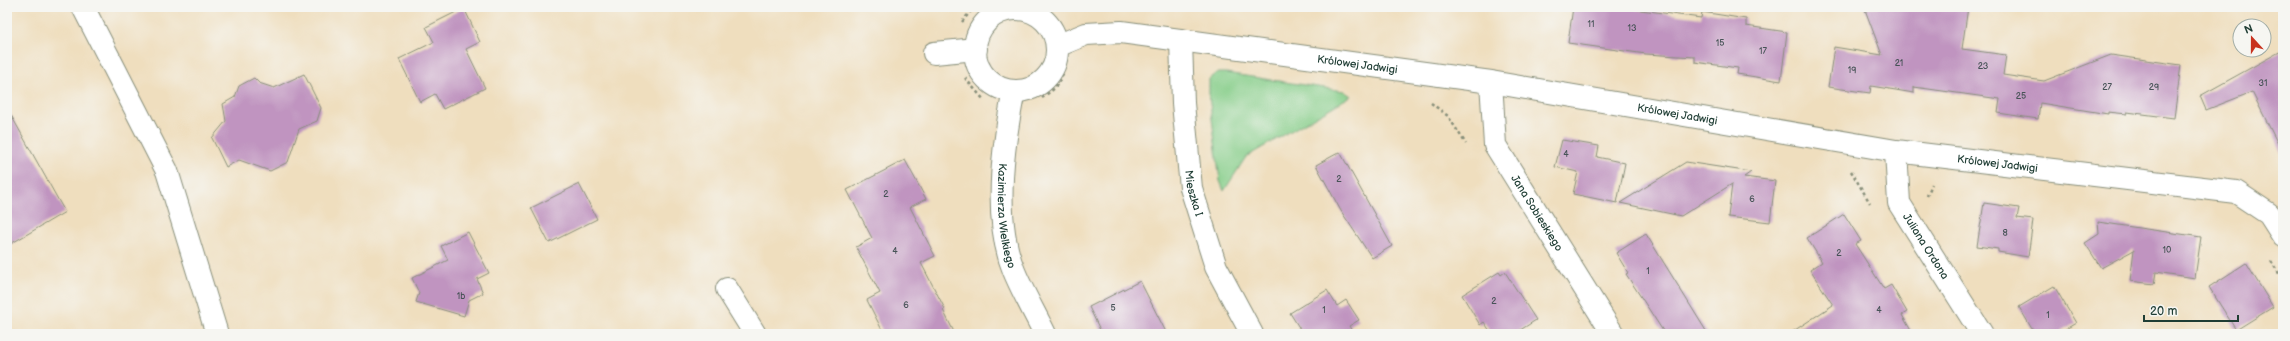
<svg xmlns="http://www.w3.org/2000/svg" width="2290" height="341" font-family="'Balsamiq Sans',sans-serif">
<style>
.green{fill:#85cd88;stroke:#52855e}
.building{fill:#c094c0}
.lines{fill:none;stroke-linecap:round;stroke-linejoin:round}
.minor-casing{stroke:#878e79;stroke-width:24}
.path{stroke:#878e79;stroke-width:2.5;stroke-dasharray:3 3;stroke-linecap:butt}
.minor{stroke:#fff;stroke-width:22}
.labels{text-anchor:middle;dominant-baseline:central;stroke-width:3.5;stroke-linejoin:round;paint-order:stroke}
.number-label{font-size:9px;fill:#475357}
.street-label{font-size:11px;fill:#1f3d34;stroke:#f6f6f2}
</style>
<rect width="100%" height="100%" fill="#f6f6f2"/>
<filter id="ink" filterUnits="userSpaceOnUse"><feTurbulence type="fractalNoise" baseFrequency=".025" numOctaves="2"/><feDisplacementMap in="SourceGraphic" scale="8" xChannelSelector="R" yChannelSelector="G"/><feConvolveMatrix kernelMatrix="1 2 1 2 8 2 1 2 1" color-interpolation-filters="sRGB"/></filter>
<filter id="wash" filterUnits="userSpaceOnUse"><feTurbulence type="fractalNoise" baseFrequency=".012" numOctaves="4" result="noise"/><feDisplacementMap in="SourceGraphic" scale="16" xChannelSelector="R" yChannelSelector="G"/><feGaussianBlur stdDeviation="0.9" result="paint"/><feColorMatrix in="noise" values="0 0 0 0 0 0 0 0 0 0 0 0 0 0 0 0 0 1.4 0 .05"/><feComposite in="paint" operator="in"/></filter>
<g filter="url(#wash)">
<rect width="100%" height="100%" fill="#efdebe"/>
<!-- green -->
<path class="green" d="M 1216,73 L 1226,73 L 1344,91 L 1351,96 L 1246,157 L 1224,191 L 1220,181 L 1209,96 L 1209,79 Z"/>
<g id="blocks">
<!-- building -->
<path class="building" d="M 1573,7 L 1618,7 L 1701,18 L 1702,12 L 1746,19 L 1746,26 L 1787,32 L 1781,81 L 1737,74 L 1738,68 L 1695,62 L 1695,57 L 1646,54 L 1568,43 Z
M 1864,7 L 1968,7 L 1962,49 L 2006,55 L 2003,75 L 2044,81 L 2111,55 L 2181,65 L 2174,118 L 2127,112 L 2127,114 L 2108,112 L 2108,114 L 2040,103 L 2038,119 L 1998,113 L 2000,99 L 1914,87 L 1914,93 L 1871,86 L 1870,93 L 1828,87 L 1834,47 L 1882,55 Z
M 464,8 L 480,42 L 466,49 L 485,88 L 443,109 L 435,94 L 420,102 L 399,59 L 434,42 L 426,27 Z
M 2283,50 L 2283,154 L 2252,92 L 2206,110 L 2200,96 Z
M 304,74 L 321,108 L 317,121 L 299,129 L 288,162 L 270,171 L 239,160 L 226,167 L 212,138 L 226,121 L 223,104 L 235,97 L 239,86 L 254,78 L 259,83 L 274,88 Z
M 7,108 L 65,212 L 7,246 Z
M 1562,140 L 1599,146 L 1597,157 L 1625,163 L 1617,203 L 1573,194 L 1578,172 L 1555,167 Z
M 1340,152 L 1392,246 L 1372,258 L 1341,211 L 1316,165 Z
M 905,160 L 926,199 L 910,207 L 935,256 L 921,263 L 945,309 L 943,310 L 955,334 L 884,334 L 867,300 L 880,293 L 856,247 L 872,238 L 847,190 Z
M 1686,162 L 1751,172 L 1744,177 L 1775,181 L 1770,222 L 1728,217 L 1732,184 L 1681,216 L 1620,203 Z
M 579,184 L 597,219 L 549,243 L 531,208 Z
M 1984,203 L 2019,208 L 2017,218 L 2033,220 L 2028,257 L 1998,252 L 1998,249 L 1977,246 Z
M 1844,214 L 1861,241 L 1855,244 L 1884,289 L 1891,285 L 1907,312 L 1902,315 L 1913,334 L 1789,334 L 1833,305 L 1810,270 L 1822,262 L 1807,238 Z
M 2098,222 L 2201,237 L 2195,278 L 2156,272 L 2154,284 L 2130,281 L 2134,250 L 2101,268 L 2085,243 L 2099,234 Z
M 468,232 L 489,273 L 477,279 L 483,293 L 469,300 L 464,316 L 416,302 L 419,293 L 412,278 L 448,260 L 441,246 Z
M 1646,234 L 1708,334 L 1665,334 L 1626,274 L 1628,273 L 1616,253 Z
M 2246,263 L 2273,307 L 2236,330 L 2209,287 Z
M 1499,272 L 1501,275 L 1505,272 L 1536,320 L 1514,334 L 1492,334 L 1484,322 L 1480,325 L 1462,295 Z
M 1140,281 L 1167,334 L 1102,334 L 1089,307 Z
M 2054,286 L 2076,323 L 2057,334 L 2035,334 L 2019,307 Z
M 1327,290 L 1337,306 L 1346,300 L 1359,320 L 1349,326 L 1354,334 L 1291,334 L 1300,329 L 1290,313 Z"/>
</g>
</g>
<g filter="url(#ink)">
<use href="#blocks" fill-opacity="0" stroke="#878e79" stroke-width="1"/>
<g class="lines">
<!-- minor casing -->
<g class="minor-casing">
<g id="minor">
<path d="M 83,7 L 167,171 L 217,334"/>
<circle cx="1016" cy="50" r="41"/>
<path id="s1" d="M 1181,40 L 1183,103 L 1191,188 L 1216,267 L 1252,334"/>
<path id="s2" d="M 1057,46 L 1086,34 L 1121,32 L 1491,82 L 1896,151 L 2236,192 L 2269,214 L 2283,236"/>
<path d="M 934,53 L 976,49"/>
<path id="s3" d="M 1491,82 L 1495,145 L 1613,334"/>
<path id="s4" d="M 1014,91 C 1003,144 993,220 1014,271 C 1023,293 1035,313 1045,334"/>
<path id="s5" d="M 1896,151 L 1899,203 L 1982,334"/>
<path d="M 727,289 L 755,334"/>
</g>
</g>
<!-- path -->
<path class="path" d="M 962,22 L 974,7
M 965,78 L 984,100
M 1042,98 L 1055,88 L 1064,72
M 1431,103 L 1448,116 L 1466,144
M 1851,171 L 1870,203
M 1927,196 L 1932,184
M 2271,261 L 2283,280"/>
<!-- minor -->
<use href="#minor" class="minor"/>
</g>
</g>
<g class="labels">
<!-- number labels -->
<g class="number-label">
<text x="1591" y="24">11</text>
<text x="1632" y="28">13</text>
<text x="1720" y="43">15</text>
<text x="1763" y="51">17</text>
<text x="1899" y="63">21</text>
<text x="1983" y="66">23</text>
<text x="1852" y="70">19</text>
<text x="2263" y="83">31</text>
<text x="2107" y="87">27</text>
<text x="2154" y="87">29</text>
<text x="2021" y="96">25</text>
<text x="1566" y="154">4</text>
<text x="1339" y="179">2</text>
<text x="886" y="194">2</text>
<text x="1752" y="199">6</text>
<text x="2005" y="233">8</text>
<text x="2167" y="250">10</text>
<text x="895" y="251">4</text>
<text x="1839" y="253">2</text>
<text x="1648" y="271">1</text>
<text x="461" y="296">1b</text>
<text x="1494" y="301">2</text>
<text x="906" y="305">6</text>
<text x="1113" y="308">5</text>
<text x="1324" y="310">1</text>
<text x="1879" y="310">4</text>
<text x="2048" y="315">1</text>
</g>
<!-- street labels -->
<g class="street-label">
<text stroke="none"><textPath href="#s2" startOffset="305">Królowej Jadwigi</textPath></text>
<text stroke="none"><textPath href="#s2" startOffset="629">Królowej Jadwigi</textPath></text>
<text stroke="none"><textPath href="#s2" startOffset="953">Królowej Jadwigi</textPath></text>
<text stroke="none"><textPath href="#s1" startOffset="154">Mieszka I</textPath></text>
<text stroke="none"><textPath href="#s3" startOffset="143">Jana Sobieskiego</textPath></text>
<text stroke="none"><textPath href="#s4" startOffset="126">Kazimierza Wielkiego</textPath></text>
<text stroke="none"><textPath href="#s5" startOffset="103">Juliana Ordona</textPath></text>
</g>
</g>
<!-- margin -->
<rect width="2290" height="341" fill="none" stroke="#f6f6f2" stroke-width="24"/>
<!-- north arrow -->
<g transform="translate(2252 38) rotate(339)"><circle r="19" fill="#f6f6f2" stroke="#a0aca6"/>
<path d="M0-3L7 15L0 10L-7 15Z" fill="#c8321e"/>
<text y="-6" font-size="11" font-weight="bold" text-anchor="middle" fill="#1f3d34">N</text>
</g>
<!-- scale -->
<path d="M2144 315v6h94v-6" fill="none" stroke="#1f3d34" stroke-width="2"/>
<text x="2150" y="315" font-size="12" fill="#1f3d34" stroke="#f6f6f2" stroke-width="3" paint-order="stroke">20 m</text>
</svg>
